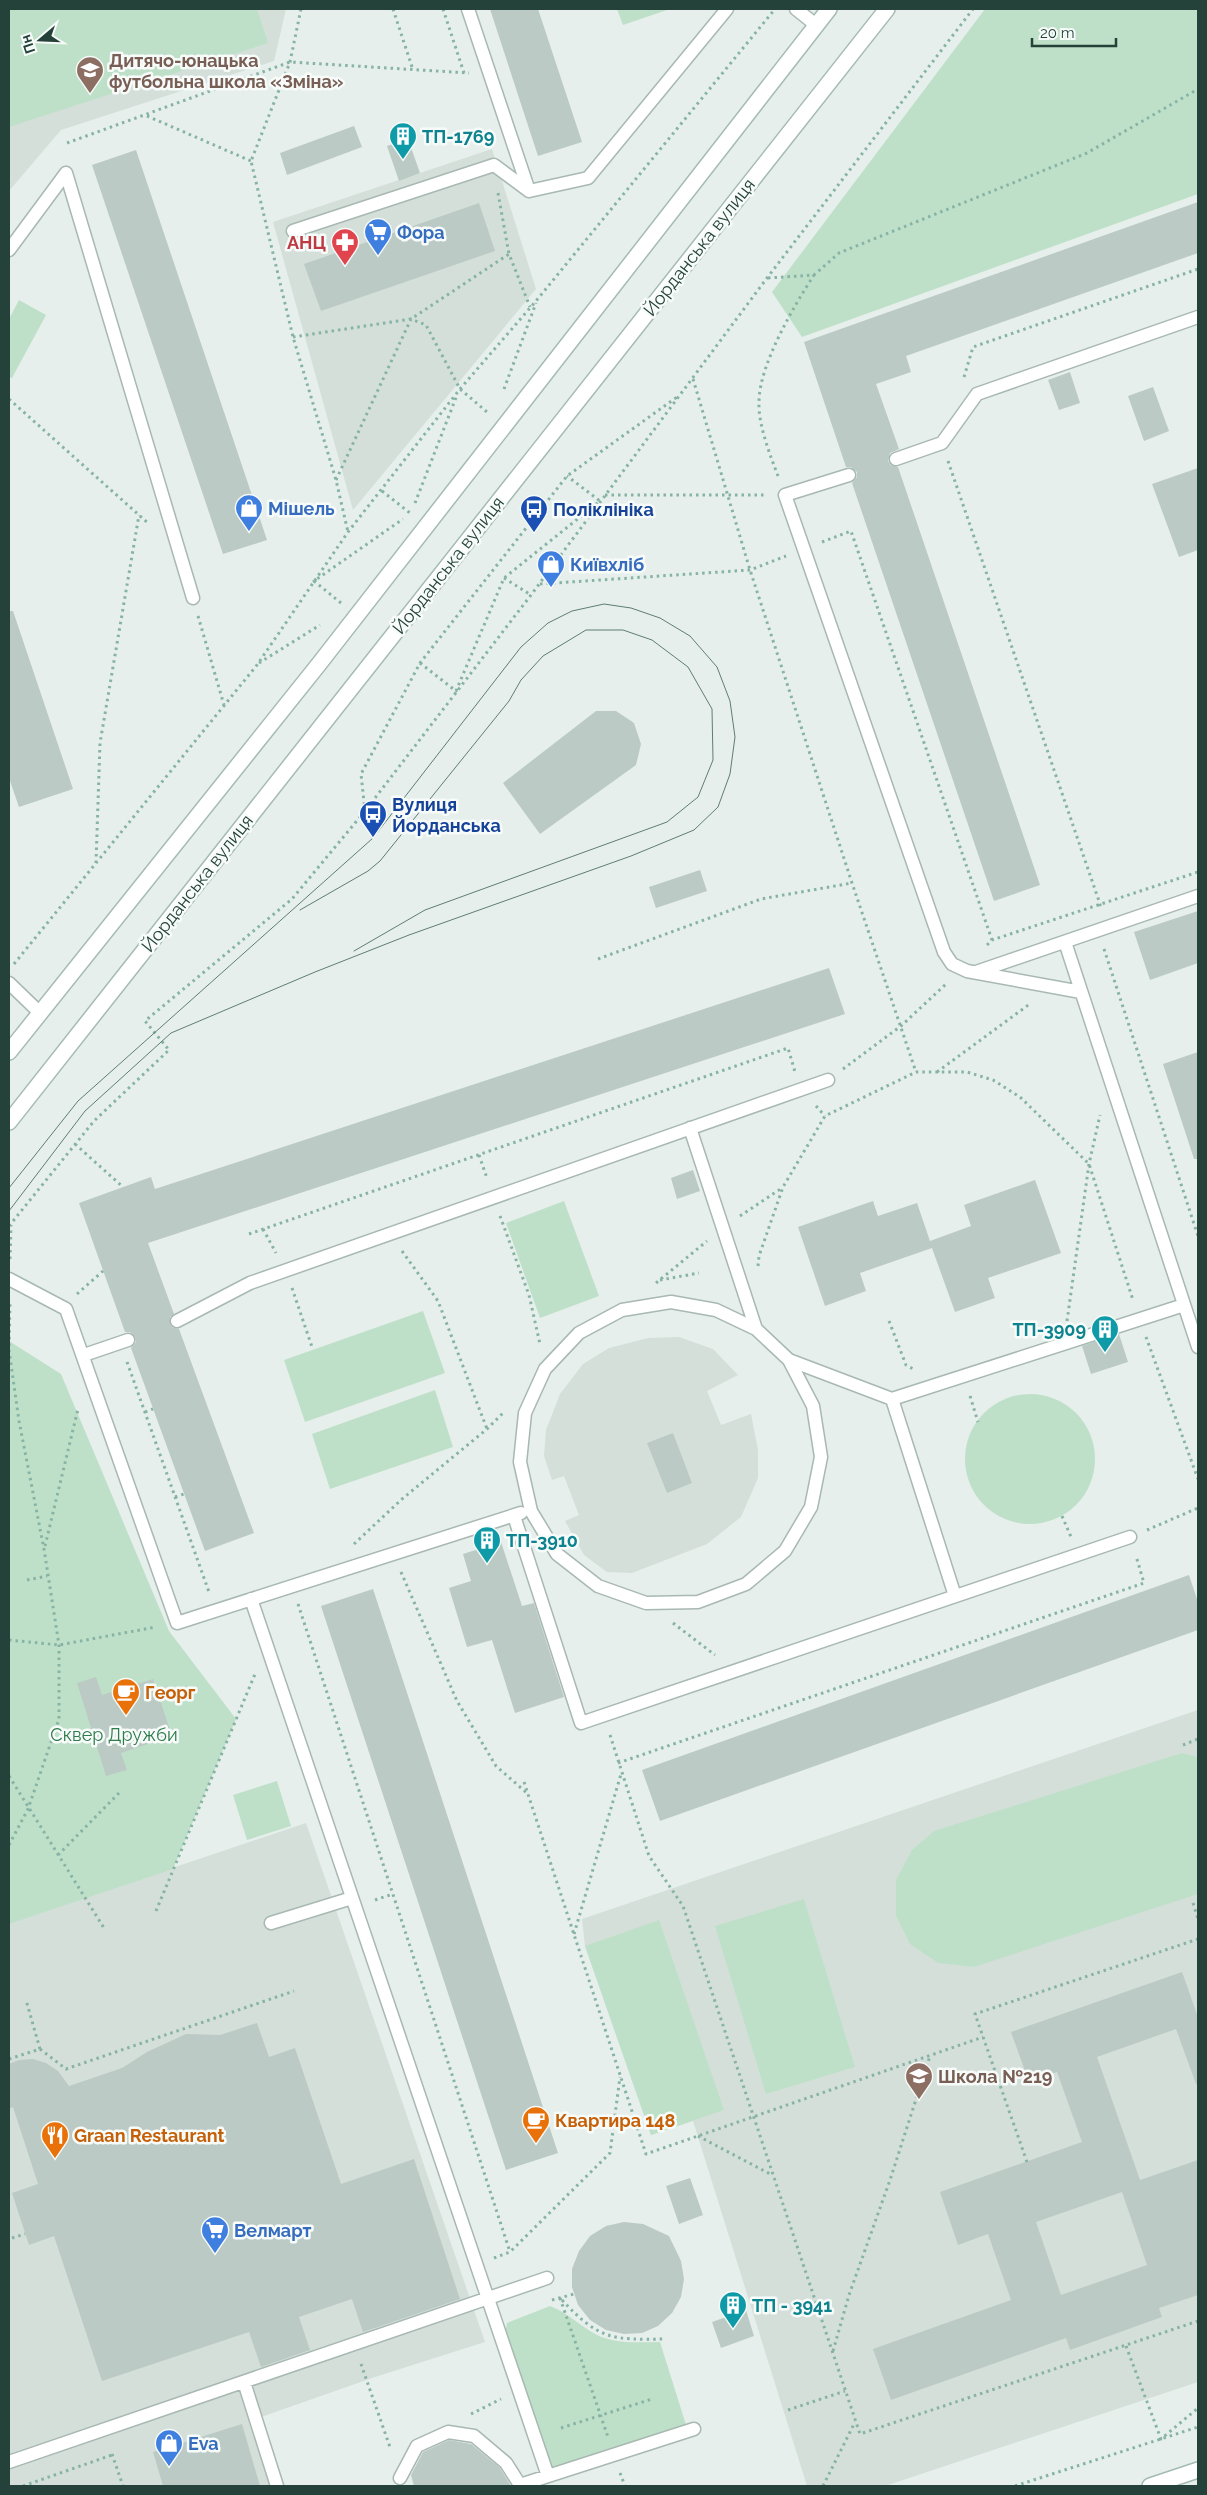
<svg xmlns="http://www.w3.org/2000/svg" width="1207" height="2495" font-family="Raleway,sans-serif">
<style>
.built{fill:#d4dfda}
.green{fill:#bfe0c8}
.building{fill:#bbcac4;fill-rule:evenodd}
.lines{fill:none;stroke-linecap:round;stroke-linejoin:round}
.service-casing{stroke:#a8b8b2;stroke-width:15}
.secondary-casing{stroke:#a4bbb3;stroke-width:18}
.path{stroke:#86b3a5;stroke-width:3;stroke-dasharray:2.5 4;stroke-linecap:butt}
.service{stroke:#fff;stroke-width:12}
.secondary{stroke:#fff;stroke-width:15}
.tram{stroke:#5f7d75;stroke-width:1}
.labels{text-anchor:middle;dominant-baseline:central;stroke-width:5;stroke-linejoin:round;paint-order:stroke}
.education-label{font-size:18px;font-weight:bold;fill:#785e54;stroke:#f7fbf9;text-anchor:start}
.culture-label{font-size:18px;font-weight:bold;fill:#0d838f;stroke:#f7fbf9;text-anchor:start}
.shop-label{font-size:18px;font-weight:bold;fill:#366cbe;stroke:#f7fbf9;text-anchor:start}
.health-label{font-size:18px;font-weight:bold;fill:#be3a42;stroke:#f7fbf9;text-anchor:end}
.street-label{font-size:18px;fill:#24423a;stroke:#f7fbf9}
.transit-label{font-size:18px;font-weight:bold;fill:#164399;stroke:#f7fbf9;text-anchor:start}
.food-label{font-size:18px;font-weight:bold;fill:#c56008;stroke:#f7fbf9;text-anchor:start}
.park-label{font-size:18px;fill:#2d7a4b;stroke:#f7fbf9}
</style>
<rect width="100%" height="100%" fill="#e6efeb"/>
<!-- built -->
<path class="built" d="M 9,9 L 286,9 L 274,61 L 61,130 L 9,191 Z
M 492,149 L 536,289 L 353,510 L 273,222 Z
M 679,1337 L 713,1349 L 738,1375 L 707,1391 L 721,1425 L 751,1414 L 758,1450 L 758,1478 L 741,1517 L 707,1544 L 632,1573 L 607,1572 L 584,1555 L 565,1521 L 579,1515 L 564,1476 L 552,1480 L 544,1456 L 546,1430 L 560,1394 L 583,1364 L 609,1348 L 648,1338 Z
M 1198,1710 L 1198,2382 L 885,2486 L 807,2486 L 693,2121 L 651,2135 L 585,1946 L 582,1919 Z
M 306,1823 L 485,2342 L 375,2377 L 250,2421 L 270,2486 L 9,2486 L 9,1923 Z"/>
<!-- green -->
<path class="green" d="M 9,9 L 257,9 L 268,43 L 9,127 Z
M 617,9 L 670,9 L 623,25 Z
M 985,9 L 1196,9 L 1198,14 L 1198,194 L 802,337 L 772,292 Z
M 19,300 L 46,315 L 12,378 L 9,377 L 9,319 Z
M 564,1201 L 599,1296 L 540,1318 L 506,1223 Z
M 423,1311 L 445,1373 L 305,1422 L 284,1360 Z
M 9,1341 L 61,1374 L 169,1631 L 236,1719 L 173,1869 L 9,1924 Z
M 435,1390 L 453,1447 L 330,1489 L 312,1434 Z
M965 1459a65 65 0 1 1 130 0a65 65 0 1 1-130 0Z
M 1182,1753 L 1198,1757 L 1198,1894 L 974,1967 L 938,1963 L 910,1944 L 896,1916 L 896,1880 L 912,1850 L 934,1831 Z
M 277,1781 L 291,1826 L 247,1840 L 233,1795 Z
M 804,1899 L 855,2067 L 766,2094 L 715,1926 Z
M 659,1920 L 724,2110 L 651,2135 L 585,1946 Z
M 550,2306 C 566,2312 576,2322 590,2331 C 611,2345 636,2342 660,2342 L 687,2428 L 550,2472 L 505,2334 L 507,2323 Z"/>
<!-- building -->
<path class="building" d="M 490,9 L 538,9 L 582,142 L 538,156 Z
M 354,126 L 362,147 L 287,175 L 280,153 Z
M 408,139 L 420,173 L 399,181 L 387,146 Z
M 136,150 L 267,540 L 223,554 L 92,165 Z
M 1198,202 L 1198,253 L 906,356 L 911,372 L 876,384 L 899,449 L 890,453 L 888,461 L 891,465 L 898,467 L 1040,885 L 994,901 L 852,483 L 857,477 L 857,472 L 851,467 L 846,467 L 804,342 Z
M 479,203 L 495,251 L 321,311 L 304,264 Z
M 1070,372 L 1080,403 L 1059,410 L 1048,380 Z
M 1153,387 L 1169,431 L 1144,441 L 1128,396 Z
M 1198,468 L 1198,550 L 1179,557 L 1152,484 Z
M 9,611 L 13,611 L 73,789 L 19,807 L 9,778 Z
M 596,711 L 616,711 L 634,723 L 641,744 L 636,765 L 540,834 L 503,783 Z
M 700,870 L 707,891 L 656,908 L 649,887 Z
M 1198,911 L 1198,963 L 1150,980 L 1134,932 Z
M 829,968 L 845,1014 L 148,1243 L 174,1314 L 170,1317 L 170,1324 L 173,1328 L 179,1329 L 254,1533 L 205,1551 L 131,1348 L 136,1342 L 135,1337 L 130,1332 L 125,1332 L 79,1203 L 151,1177 L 155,1189 Z
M 1198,1052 L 1198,1159 L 1194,1159 L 1163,1064 Z
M 693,1170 L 700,1191 L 677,1199 L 671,1178 Z
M 1035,1180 L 1061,1253 L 988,1278 L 995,1298 L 955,1312 L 932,1248 L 860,1273 L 866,1291 L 825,1306 L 798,1227 L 873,1201 L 878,1216 L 917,1203 L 930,1241 L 971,1226 L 964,1205 Z
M 1119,1334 L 1128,1362 L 1091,1374 L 1082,1346 Z
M 673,1433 L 692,1483 L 667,1493 L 647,1443 Z
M 501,1542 L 522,1606 L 534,1603 L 564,1697 L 515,1713 L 492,1640 L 467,1647 L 449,1588 L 471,1581 L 463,1554 Z
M 1189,1575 L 1198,1602 L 1198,1630 L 660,1821 L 642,1770 Z
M 373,1589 L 558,2153 L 506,2170 L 321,1606 Z
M 96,1677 L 102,1695 L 153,1679 L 172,1736 L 121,1753 L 127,1770 L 106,1776 L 77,1683 Z
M 1182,1972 L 1198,2017 L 1198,2083 L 1196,2084 L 1176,2029 L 1097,2057 L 1140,2180 L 1198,2160 L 1198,2295 L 1159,2308 L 1162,2317 L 1070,2350 L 1066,2338 L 891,2400 L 873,2349 L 1011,2300 L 988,2234 L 958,2245 L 940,2192 L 1082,2142 L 1057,2072 L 1029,2082 L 1011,2032 ZM 1122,2192 L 1147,2265 L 1061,2295 L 1036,2222 Z
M 257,2023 L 269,2057 L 295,2048 L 341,2184 L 414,2159 L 460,2299 L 363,2332 L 352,2299 L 299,2317 L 310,2350 L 261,2367 L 249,2332 L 102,2381 L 54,2236 L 29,2245 L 12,2193 L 38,2184 L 13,2107 L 9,2109 L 9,2064 L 19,2060 L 33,2059 L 46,2063 L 58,2071 L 69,2086 L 122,2068 L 147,2052 L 186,2034 L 220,2035 Z
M 690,2178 L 703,2215 L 679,2224 L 666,2186 Z
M 624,2222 L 643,2224 L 669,2236 L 681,2261 L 684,2279 L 681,2297 L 672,2313 L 658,2326 L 642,2333 L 624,2334 L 606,2330 L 590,2320 L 578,2305 L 572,2287 L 572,2269 L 579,2251 L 590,2236 L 606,2226 Z
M 746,2310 L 754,2336 L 721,2348 L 712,2322 Z
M 242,2424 L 260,2486 L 163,2486 L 153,2452 Z
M 449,2440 L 471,2444 L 500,2468 L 511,2486 L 414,2486 L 411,2475 L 423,2452 Z"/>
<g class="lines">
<!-- service casing -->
<g class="service-casing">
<path id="service" d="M 468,9 L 529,191
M 796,9 L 816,25
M 66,173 L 193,598
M 293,231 L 494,165 L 529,191 L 588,178 L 727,9
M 9,250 L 66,173
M 896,459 L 942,443 L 977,394 L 1198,317
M 849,475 L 785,495 L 944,952 L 952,964 L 967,971 L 1081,992
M 1065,942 L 1198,1347
M 976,972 L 1198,896
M 9,983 L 40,1013
M 690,1128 L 756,1329
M 9,1279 L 66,1309 L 177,1623 L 521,1513
M 177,1321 L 250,1283 L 828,1080
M 84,1355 L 128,1340
M 789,1360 L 813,1406 L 821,1457 L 811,1507 L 785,1551 L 746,1584 L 698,1602 L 646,1603 L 598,1586 L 557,1554 L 531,1511 L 520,1462 L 525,1413 L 545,1369 L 579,1333 L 622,1310 L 671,1302 L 716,1310 L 756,1329 L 789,1360 L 892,1399 L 1184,1305
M 892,1399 L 955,1596
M 514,1516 L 581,1723 L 1130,1537
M 251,1599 L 548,2476
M 271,1923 L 352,1898
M 244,2382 L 277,2486
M 9,2462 L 547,2278
M 400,2478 L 417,2446 L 448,2432 L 474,2436 L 506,2463 L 520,2485 L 694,2429"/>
</g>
<!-- secondary casing -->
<g class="secondary-casing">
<path id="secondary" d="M 9,1052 L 319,664 L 829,9
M 9,1122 L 887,9
M 1150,2486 L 1198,2470"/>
</g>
<!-- path -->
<path class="path" d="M 301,9 L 290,62 L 251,161 L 293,337 L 336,480 L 348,532
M 393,9 L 413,70
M 443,9 L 464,73
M 147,116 L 251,161
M 67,143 L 290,62 L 469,73
M 498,193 L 509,254
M 768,278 L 814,275 L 839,253 L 1087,153 L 1198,89
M 293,337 L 411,319 L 509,254 L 530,307
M 964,377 L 973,347 L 1198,269
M 693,379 L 750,570 L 852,883 L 916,1072
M 504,389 L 536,303
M 9,399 L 149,524
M 948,461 L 1100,904 L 1100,909
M 778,476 C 770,455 758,424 759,402 C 759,365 794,306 814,275
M 336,480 L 411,319 L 426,325 L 460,389 L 487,412
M 382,491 L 410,513
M 605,495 L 764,495
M 415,503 L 457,395
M 822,542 L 851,531 L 992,940
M 504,578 L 531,595
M 540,584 L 750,570 L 786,556
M 341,603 L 314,581 L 403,519
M 198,616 L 224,705
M 259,663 L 320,625
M 420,663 L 456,691 L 504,578 L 600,501 L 567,476
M 365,811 L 361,774 L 420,663 L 567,476 L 677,397
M 96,863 L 100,743 L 139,515
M 987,945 L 992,940 L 1198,872
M 1104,949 L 1198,1236
M 598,959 L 761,899 L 852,883
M 14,964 L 257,665 L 348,532 L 460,389 L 536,301 L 775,9
M 843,1069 L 901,1026 L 946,984
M 937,1072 L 1031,1003
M 816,1106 L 825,1116
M 75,1144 L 123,1187
M 479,1155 L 487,1178
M 500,1216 L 529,1295 L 540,1344
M 740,1216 L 782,1188
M 9,1226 L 94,1121 L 169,1050 L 145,1021 L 292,899 L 365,811 L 531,595 L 767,278 L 973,9
M 263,1229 L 276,1253
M 249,1234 L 788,1048 L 795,1072
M 402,1251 L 438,1301 L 487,1429
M 10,1259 L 11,1225
M 758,1266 L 759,1256 L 783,1187 L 825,1116 L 916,1072 L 967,1072 L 993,1080 L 1020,1097 L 1089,1164 L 1133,1300
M 660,1280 L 699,1273
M 656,1283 L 707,1241
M 292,1288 L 312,1347
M 77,1294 L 103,1271
M 889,1321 L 906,1365 L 915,1370
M 1067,1321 L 1089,1164 L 1100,1115
M 1146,1337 L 1198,1479
M 127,1362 L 209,1592
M 970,1396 L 978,1422
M 145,1412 L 153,1409
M 175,1497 L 184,1494
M 1062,1516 L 1071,1537
M 1147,1530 L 1198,1508
M 354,1544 L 402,1499 L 487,1429 L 505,1411
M 45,1546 L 78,1409
M 401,1572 L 457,1701 L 496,1766 L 528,1794
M 27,1580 L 47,1576
M 298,1604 L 510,2252
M 673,1623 L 715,1655
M 9,1640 L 59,1645 L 156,1627
M 610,1735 L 649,1856 L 683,1906 L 860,2434 L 1198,2321
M 1183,1745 L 1198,1739
M 618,1763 L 1144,1583 L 1136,1556
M 9,1776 L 104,1928
M 524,1782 L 646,2154 L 983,2037
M 9,1845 L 28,1809 L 59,1719 L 59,1645 L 44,1549 L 19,1421 L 9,1350 L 10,1303
M 58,1855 L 121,1791
M 375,1900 L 393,1894
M 1193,1903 L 1198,1919
M 156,1911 L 255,1674
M 574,1934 L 621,1774
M 40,2049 L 66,2069 L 294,1991
M 9,2059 L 40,2049 L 26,2000
M 698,2136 L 772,2175
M 1027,2162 L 975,2014 L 1198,1939
M 12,2238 L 25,2234
M 494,2258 L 510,2252 L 610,2153 L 620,2077
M 560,2298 L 608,2437
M 552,2300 L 574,2294
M 562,2300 C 599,2340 613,2340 665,2339
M 1126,2346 L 1161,2439 L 1198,2408
M 833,2351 L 849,2295 L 890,2180 L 930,2056
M 361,2364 L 391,2450
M 788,2410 L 845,2391
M 471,2414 L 501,2399
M 561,2428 L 652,2399
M 112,2454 L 123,2486
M 620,2473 L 625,2486
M 23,2486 L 112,2455
M 823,2486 L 855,2422
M 1015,2486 L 1198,2427"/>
<!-- service -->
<use href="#service" class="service"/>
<!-- secondary -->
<use href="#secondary" class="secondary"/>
<!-- tram -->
<path class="tram" d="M 300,910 L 368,871 L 380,861 L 509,701 L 521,680 L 543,656 L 586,630 L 623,630 L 652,640 L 688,667 L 712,709 L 713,760 L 698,797 L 667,822 L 425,910 L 354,951
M 9,1188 L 78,1101 L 373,838 L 521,647 L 548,623 L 572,611 L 604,604 L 631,608 L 660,618 L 690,636 L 717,667 L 730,701 L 735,737 L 730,774 L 718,807 L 694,830 L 631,856 L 409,935 L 315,972 L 171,1033 L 85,1111 L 9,1211"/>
</g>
<!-- icons -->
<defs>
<g id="school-pin" transform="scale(1.4375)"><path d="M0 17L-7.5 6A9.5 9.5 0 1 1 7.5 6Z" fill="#8d6e63" stroke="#f7fbf9"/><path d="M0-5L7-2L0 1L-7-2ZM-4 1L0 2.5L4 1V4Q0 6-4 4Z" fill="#fff"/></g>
<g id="building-pin" transform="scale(1.4375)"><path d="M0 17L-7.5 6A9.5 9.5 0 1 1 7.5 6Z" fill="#0f9aa8" stroke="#f7fbf9"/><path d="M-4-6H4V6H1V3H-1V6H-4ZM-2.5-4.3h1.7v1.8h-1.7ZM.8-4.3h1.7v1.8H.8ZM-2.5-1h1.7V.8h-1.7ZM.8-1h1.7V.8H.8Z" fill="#fff"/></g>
<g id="supermarket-pin" transform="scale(1.4375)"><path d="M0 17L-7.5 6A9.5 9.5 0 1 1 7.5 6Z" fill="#3f7fe0" stroke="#f7fbf9"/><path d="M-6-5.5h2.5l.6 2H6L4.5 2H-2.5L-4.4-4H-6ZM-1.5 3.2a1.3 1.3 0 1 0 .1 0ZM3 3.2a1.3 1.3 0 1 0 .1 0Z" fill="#fff"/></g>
<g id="pharmacy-pin" transform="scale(1.4375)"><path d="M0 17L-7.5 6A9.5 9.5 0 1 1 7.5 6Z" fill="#e0444e" stroke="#f7fbf9"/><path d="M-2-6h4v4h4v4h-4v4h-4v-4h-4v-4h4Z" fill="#fff"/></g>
<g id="shop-pin" transform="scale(1.4375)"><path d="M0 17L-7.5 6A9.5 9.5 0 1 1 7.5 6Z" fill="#3f7fe0" stroke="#f7fbf9"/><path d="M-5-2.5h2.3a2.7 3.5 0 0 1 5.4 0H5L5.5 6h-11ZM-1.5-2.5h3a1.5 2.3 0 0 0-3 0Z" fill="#fff"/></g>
<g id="bus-pin" transform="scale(1.4375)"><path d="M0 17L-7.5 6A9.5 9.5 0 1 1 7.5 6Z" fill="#1a4fb4" stroke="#f7fbf9"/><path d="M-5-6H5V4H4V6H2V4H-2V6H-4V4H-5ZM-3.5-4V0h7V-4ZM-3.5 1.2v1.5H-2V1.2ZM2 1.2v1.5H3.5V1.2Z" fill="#fff"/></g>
<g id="cafe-pin" transform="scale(1.4375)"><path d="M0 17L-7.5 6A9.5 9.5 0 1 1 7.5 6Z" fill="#e8710a" stroke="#f7fbf9"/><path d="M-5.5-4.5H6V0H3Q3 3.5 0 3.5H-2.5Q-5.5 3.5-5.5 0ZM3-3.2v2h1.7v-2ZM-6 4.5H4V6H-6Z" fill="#fff"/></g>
<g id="restaurant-pin" transform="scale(1.4375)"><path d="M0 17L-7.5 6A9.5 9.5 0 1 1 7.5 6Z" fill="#e8710a" stroke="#f7fbf9"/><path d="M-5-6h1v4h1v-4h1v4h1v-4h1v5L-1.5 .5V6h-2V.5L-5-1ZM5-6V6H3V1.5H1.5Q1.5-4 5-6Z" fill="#fff"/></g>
</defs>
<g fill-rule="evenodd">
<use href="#school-pin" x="90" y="70"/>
<use href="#building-pin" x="403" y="136"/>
<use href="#supermarket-pin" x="378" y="232"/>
<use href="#pharmacy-pin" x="345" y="242"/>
<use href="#shop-pin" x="249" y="508"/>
<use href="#bus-pin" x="534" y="509"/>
<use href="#shop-pin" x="551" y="564"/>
<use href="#bus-pin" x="373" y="814"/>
<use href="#building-pin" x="1105" y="1329"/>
<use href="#building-pin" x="487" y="1540"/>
<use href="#cafe-pin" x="126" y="1692"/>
<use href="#school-pin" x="919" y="2076"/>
<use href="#cafe-pin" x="536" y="2120"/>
<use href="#restaurant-pin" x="55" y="2135"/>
<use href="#supermarket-pin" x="215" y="2230"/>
<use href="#building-pin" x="733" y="2305"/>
<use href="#shop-pin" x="169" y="2443"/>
</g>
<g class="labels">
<!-- education labels -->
<g class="education-label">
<text x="109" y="60">Дитячо-юнацька<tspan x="109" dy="21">футбольна школа «Зміна»</tspan></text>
<text x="938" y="2076">Школа №219</text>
</g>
<!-- culture labels -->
<g class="culture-label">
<text x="422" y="136">ТП-1769</text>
<text x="1086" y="1329" text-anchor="end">ТП-3909</text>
<text x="506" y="1540">ТП-3910</text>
<text x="752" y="2305">ТП - 3941</text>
</g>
<!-- shop labels -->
<g class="shop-label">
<text x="397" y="232">Фора</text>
<text x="268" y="508">Мішель</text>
<text x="570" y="564">Київхліб</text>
<text x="234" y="2230">Велмарт</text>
<text x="188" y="2443">Eva</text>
</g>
<!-- health labels -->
<g class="health-label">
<text x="326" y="242">АНЦ</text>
</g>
<!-- street labels -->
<g class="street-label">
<text transform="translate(699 247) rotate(-52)">Йорданська вулиця</text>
<text transform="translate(448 565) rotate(-52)">Йорданська вулиця</text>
<text transform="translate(197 883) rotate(-52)">Йорданська вулиця</text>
</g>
<!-- transit labels -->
<g class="transit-label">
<text x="553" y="509">Поліклініка</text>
<text x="392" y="804">Вулиця<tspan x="392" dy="21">Йорданська</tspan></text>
</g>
<!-- food labels -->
<g class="food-label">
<text x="145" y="1692">Георг</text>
<text x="555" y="2120">Квартира 148</text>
<text x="74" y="2135">Graan Restaurant</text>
</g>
<!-- park labels -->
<g class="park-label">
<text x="114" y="1734">Сквер Дружби</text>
</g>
</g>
<!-- border -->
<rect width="1207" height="2495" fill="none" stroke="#24423a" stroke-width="20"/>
<!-- north arrow -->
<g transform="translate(40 40) rotate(251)" stroke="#f7fbf9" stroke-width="4" paint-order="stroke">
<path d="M0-4L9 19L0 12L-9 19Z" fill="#24423a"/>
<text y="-8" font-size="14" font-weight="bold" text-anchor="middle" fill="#24423a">Пн</text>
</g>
<!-- scale -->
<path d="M1032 38v8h84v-8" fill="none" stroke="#24423a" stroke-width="2.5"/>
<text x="1040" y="38" font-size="15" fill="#24423a" stroke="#f7fbf9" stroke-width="4" paint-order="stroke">20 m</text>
</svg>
